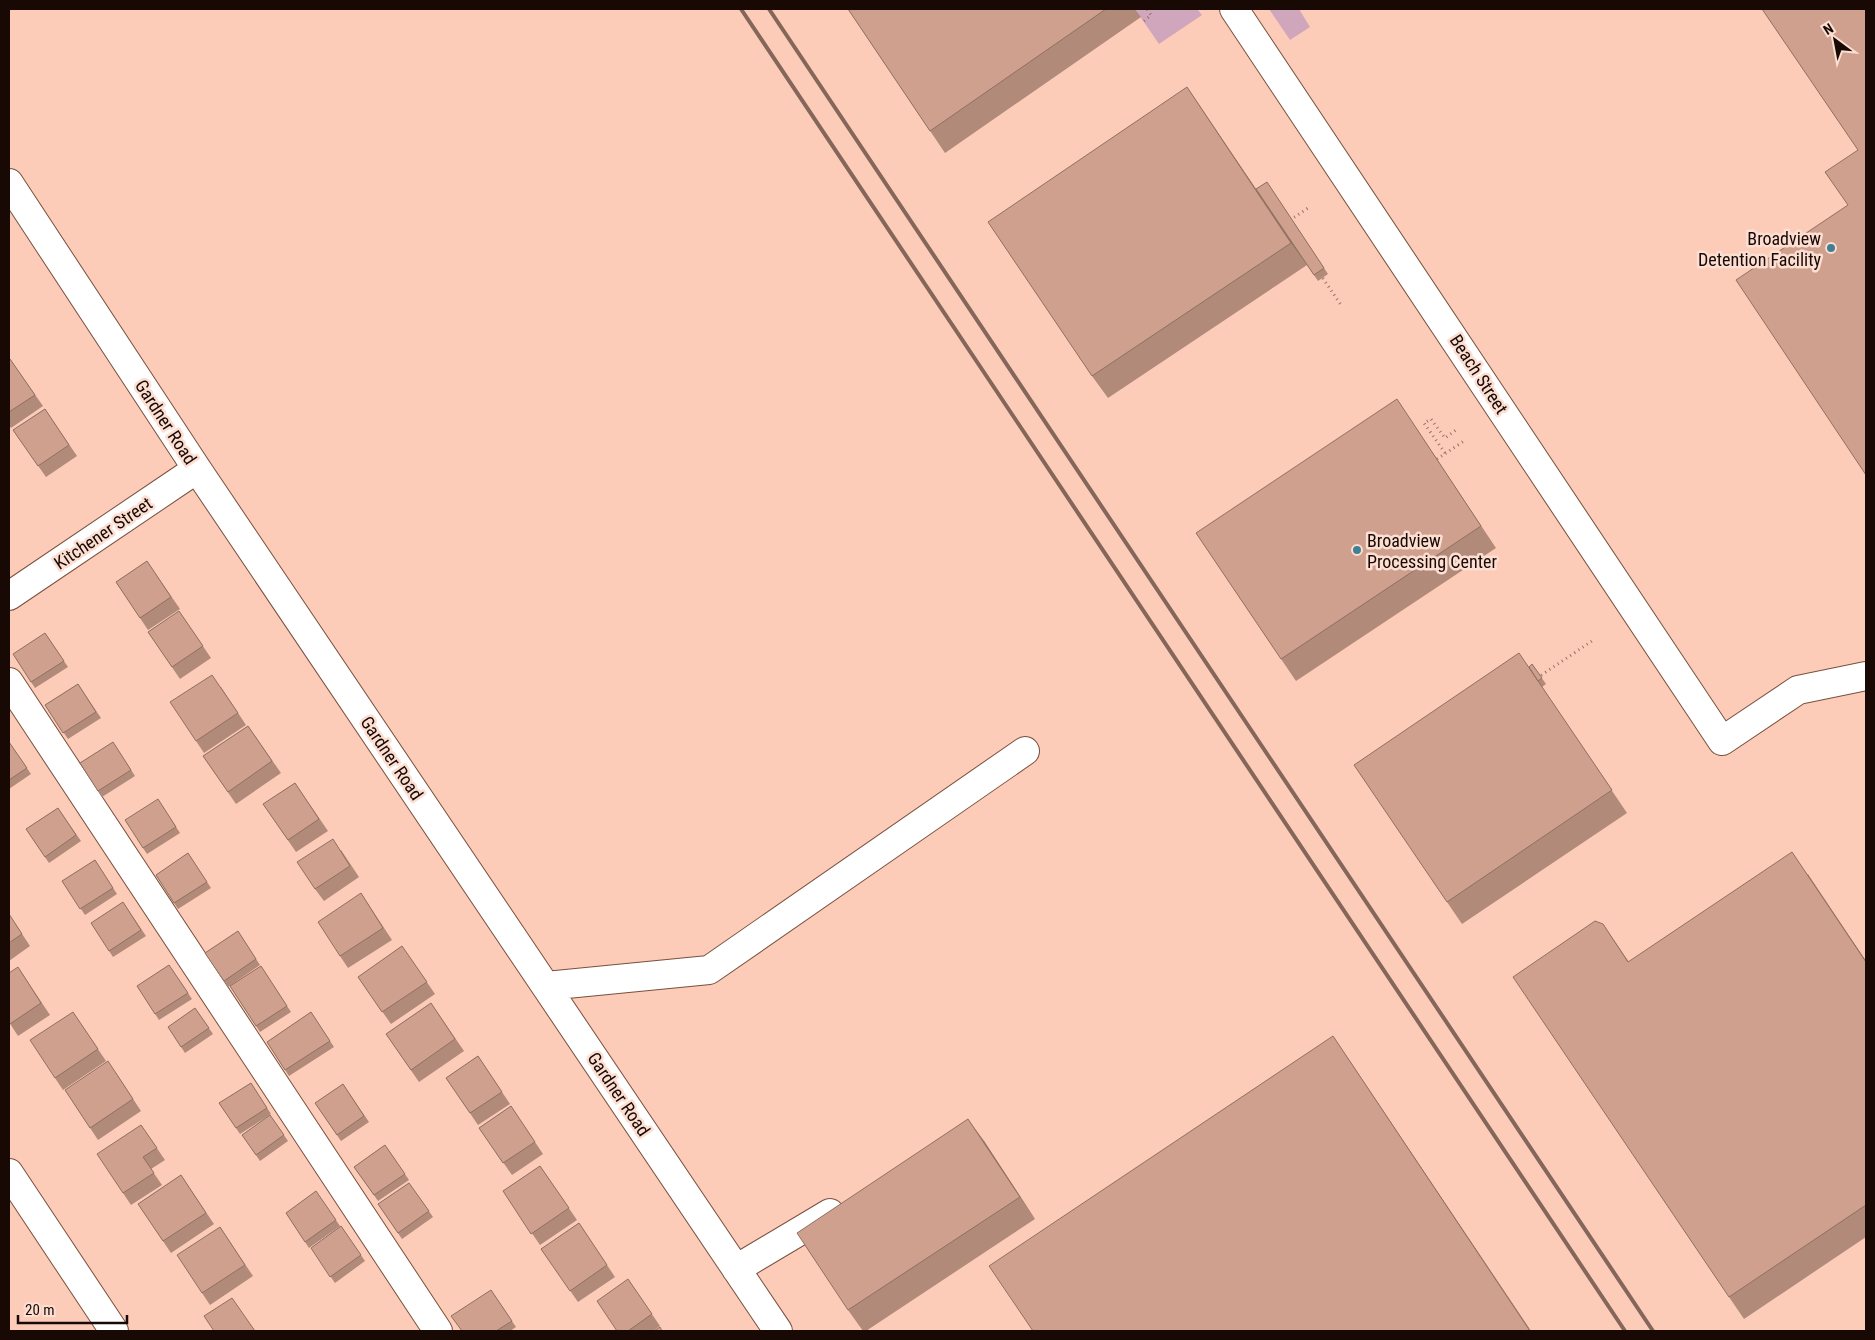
<svg xmlns="http://www.w3.org/2000/svg" width="1875" height="1340" font-family="'Roboto Condensed',sans-serif">
<style>
.green{fill:#d0a6bd}
.lines{fill:none;stroke-linecap:round;stroke-linejoin:round}
.minor-casing{stroke:#78503e;stroke-width:30}
.path{stroke:#967467;stroke-width:3;stroke-dasharray:1 4;stroke-linecap:butt}
.minor{stroke:#fff;stroke-width:28}
.rail{stroke:#85665a;stroke-width:4}
.wall{fill:#b18a79}
.shaded-wall{fill:#907063}
.building{fill:#cea08d;stroke:#907063}
.poi-dot{fill:#417f95;stroke:#fcdfd2;stroke-width:2}
.labels{text-anchor:middle;dominant-baseline:central;stroke-width:5;stroke-linejoin:round;paint-order:stroke}
.poi-label{font-size:18px;fill:#190904;stroke:#fcdfd2;text-anchor:end}
.street-label{font-size:18px;fill:#190904;stroke:#fcdfd2}
</style>
<rect width="100%" height="100%" fill="#fcccb8"/>
<!-- green -->
<path class="green" d="M 1135,9 L 1197,9 L 1202,15 L 1159,44 Z
M 1269,9 L 1299,9 L 1310,27 L 1290,40 Z"/>
<g class="lines">
<!-- minor casing -->
<g class="minor-casing">
<path id="minor" d="M 1234,9 L 1722,741 L 1798,690 L 1866,676
M 9,183 L 197,469 L 778,1331
M 9,596 L 197,469
M 9,682 L 438,1331
M 546,986 L 709,970 L 1025,751
M 9,1173 L 114,1331
M 736,1269 L 830,1213"/>
</g>
<!-- path -->
<path class="path" d="M 1144,21 L 1151,15 L 1147,9
M 1290,220 L 1308,208
M 1320,274 L 1341,305
M 1445,453 L 1424,423 L 1431,419 L 1445,438 L 1456,430
M 1437,459 L 1464,441
M 1537,678 L 1595,639"/>
<!-- minor -->
<use href="#minor" class="minor"/>
<!-- rail -->
<path class="rail" d="M 741,9 L 1625,1331
M 769,9 L 1653,1331"/>
</g>
<!-- wall -->
<path class="wall" d="M 848,9 L 1135,9 L 1141,17 L 945,153 Z
M 1187,87 L 1256,189 L 1267,182 L 1328,274 L 1318,281 L 1264,202 L 1307,265 L 1108,398 L 1092,376 Z
M 10,359 L 43,406 L 11,428 L 9,425 L 9,360 Z
M 45,409 L 77,456 L 46,477 L 13,430 Z
M 1412,422 L 1496,548 L 1296,681 L 1281,659 Z
M 147,561 L 180,609 L 148,630 L 116,582 Z
M 179,611 L 211,658 L 180,679 L 148,632 Z
M 45,633 L 68,667 L 35,688 L 31,682 Z
M 1532,664 L 1546,684 L 1542,687 L 1627,813 L 1462,924 L 1447,902 Z
M 78,684 L 101,718 L 68,739 L 45,705 Z
M 221,687 L 246,725 L 204,753 L 196,741 Z
M 248,726 L 281,773 L 236,804 L 203,756 Z
M 9,742 L 31,774 L 9,789 Z
M 113,742 L 135,776 L 102,797 L 80,763 Z
M 295,783 L 328,831 L 296,852 L 263,804 Z
M 158,799 L 180,833 L 147,854 L 143,848 Z
M 58,808 L 81,841 L 49,863 L 26,829 Z
M 341,850 L 359,877 L 324,901 L 315,889 Z
M 188,853 L 211,888 L 178,909 L 156,875 Z
M 95,860 L 117,894 L 85,915 L 62,881 Z
M 1808,874 L 1866,961 L 1866,1237 L 1744,1319 L 1729,1297 L 1603,924 L 1629,962 Z
M 361,893 L 392,940 L 348,968 L 340,956 Z
M 123,902 L 146,936 L 113,957 L 91,923 Z
M 9,914 L 30,946 L 9,961 Z
M 238,931 L 260,965 L 228,987 L 205,953 Z
M 402,946 L 435,994 L 391,1024 L 358,977 Z
M 169,965 L 192,999 L 159,1020 L 137,986 Z
M 261,966 L 291,1012 L 260,1032 L 230,986 Z
M 18,967 L 50,1015 L 18,1036 L 9,1022 Z
M 431,1003 L 464,1051 L 419,1082 L 386,1034 Z
M 195,1008 L 213,1034 L 185,1053 L 168,1027 Z
M 73,1012 L 106,1061 L 63,1090 L 55,1078 Z
M 311,1012 L 334,1047 L 289,1076 L 267,1042 Z
M 478,1056 L 510,1104 L 478,1125 L 446,1078 Z
M 116,1073 L 141,1111 L 98,1140 L 65,1090 Z
M 251,1083 L 271,1114 L 240,1134 L 219,1103 Z
M 343,1084 L 369,1122 L 341,1141 L 315,1103 Z
M 511,1106 L 543,1154 L 512,1175 L 479,1128 Z
M 270,1115 L 288,1141 L 260,1161 L 242,1135 Z
M 141,1125 L 165,1160 L 151,1169 L 162,1185 L 131,1205 L 123,1193 Z
M 984,1141 L 1035,1219 L 866,1331 L 863,1331 L 848,1310 Z
M 385,1145 L 409,1180 L 378,1201 L 354,1167 Z
M 540,1166 L 577,1220 L 540,1245 L 503,1191 Z
M 181,1175 L 214,1224 L 171,1253 L 138,1204 Z
M 409,1183 L 433,1217 L 402,1239 L 378,1204 Z
M 316,1191 L 340,1226 L 309,1248 L 286,1213 Z
M 579,1223 L 615,1277 L 578,1302 L 541,1249 Z
M 341,1226 L 365,1261 L 335,1283 L 311,1248 Z
M 220,1227 L 253,1276 L 210,1305 L 202,1293 Z
M 628,1279 L 660,1326 L 653,1331 L 617,1331 Z
M 491,1290 L 516,1327 L 510,1331 L 462,1331 Z"/>
<!-- shaded-wall -->
<path class="shaded-wall" d="M 1187,87 L 1202,109 L 1307,265 L 1291,243 Z
M 1792,852 L 1866,961 L 1866,962 Z
M 1333,1036 L 1348,1058 L 1531,1331 L 1530,1331 Z
M 968,1119 L 984,1141 L 1035,1219 L 1020,1197 Z"/>
<!-- building -->
<path class="building" d="M 848,9 L 1106,9 L 930,131 Z
M 1762,9 L 1866,9 L 1866,475 L 1736,280 L 1848,205 L 1825,172 L 1858,150 Z
M 1187,87 L 1291,243 L 1092,376 L 988,222 Z
M 1267,182 L 1324,268 L 1314,275 L 1256,189 Z
M 10,359 L 35,395 L 9,412 L 9,360 Z
M 1397,399 L 1481,526 L 1281,659 L 1196,533 Z
M 45,409 L 69,445 L 38,466 L 13,430 Z
M 147,561 L 171,597 L 140,618 L 116,582 Z
M 179,611 L 203,646 L 172,667 L 148,632 Z
M 45,633 L 64,661 L 31,682 L 13,654 Z
M 1519,653 L 1612,790 L 1447,902 L 1354,765 Z
M 1532,664 L 1542,678 L 1538,681 L 1529,667 Z
M 212,675 L 238,713 L 196,741 L 170,702 Z
M 78,684 L 96,712 L 63,733 L 45,705 Z
M 248,726 L 272,761 L 228,792 L 203,756 Z
M 9,742 L 27,768 L 9,780 Z
M 113,742 L 131,770 L 98,791 L 80,763 Z
M 295,783 L 319,819 L 288,840 L 263,804 Z
M 158,799 L 176,827 L 143,848 L 125,820 Z
M 58,808 L 76,835 L 45,857 L 26,829 Z
M 333,839 L 350,866 L 315,889 L 297,862 Z
M 1792,852 L 1866,962 L 1866,1205 L 1729,1297 L 1513,977 L 1595,921 L 1603,924 L 1628,962 Z
M 188,853 L 207,882 L 174,903 L 156,875 Z
M 95,860 L 113,888 L 80,909 L 62,881 Z
M 361,893 L 383,928 L 340,956 L 318,922 Z
M 123,902 L 141,930 L 109,951 L 91,923 Z
M 9,914 L 22,934 L 9,943 Z
M 238,931 L 256,959 L 224,981 L 205,953 Z
M 402,946 L 427,982 L 382,1012 L 358,977 Z
M 169,965 L 188,993 L 155,1014 L 137,986 Z
M 261,966 L 287,1006 L 256,1026 L 230,986 Z
M 18,967 L 41,1003 L 10,1024 L 9,1022 L 9,973 Z
M 431,1003 L 455,1039 L 411,1070 L 386,1034 Z
M 195,1008 L 209,1028 L 181,1047 L 168,1027 Z
M 73,1012 L 98,1049 L 55,1078 L 30,1040 Z
M 311,1012 L 330,1041 L 285,1070 L 267,1042 Z
M 1333,1036 L 1530,1331 L 1033,1331 L 989,1266 Z
M 478,1056 L 502,1092 L 470,1113 L 446,1078 Z
M 108,1061 L 133,1099 L 90,1128 L 65,1090 Z
M 251,1083 L 267,1108 L 236,1128 L 219,1103 Z
M 343,1084 L 364,1116 L 337,1135 L 315,1103 Z
M 511,1106 L 535,1142 L 503,1163 L 479,1128 Z
M 270,1115 L 284,1135 L 256,1155 L 242,1135 Z
M 968,1119 L 1020,1197 L 848,1310 L 797,1233 Z
M 141,1125 L 157,1148 L 143,1157 L 154,1173 L 123,1193 L 97,1154 Z
M 385,1145 L 405,1174 L 374,1195 L 354,1167 Z
M 540,1166 L 569,1208 L 531,1234 L 503,1191 Z
M 181,1175 L 206,1213 L 163,1241 L 138,1204 Z
M 409,1183 L 429,1211 L 398,1233 L 378,1204 Z
M 316,1191 L 336,1220 L 305,1242 L 286,1213 Z
M 579,1223 L 607,1265 L 570,1291 L 541,1249 Z
M 341,1226 L 361,1255 L 330,1277 L 311,1248 Z
M 220,1227 L 245,1265 L 202,1293 L 177,1255 Z
M 628,1279 L 652,1314 L 628,1331 L 617,1331 L 597,1301 Z
M 491,1290 L 512,1321 L 496,1331 L 462,1331 L 451,1316 Z
M 232,1298 L 255,1331 L 214,1331 L 204,1316 Z
M 660,1327 L 662,1331 L 654,1331 Z"/>
<!-- markers -->
<g class="poi-dot">
<circle cx="1831" cy="248" r="5"/>
<circle cx="1357" cy="550" r="5"/>
</g>
<g class="labels">
<!-- poi labels -->
<g class="poi-label">
<text x="1821" y="238">Broadview<tspan x="1821" dy="21">Detention Facility</tspan></text>
<text x="1367" y="540" text-anchor="start">Broadview<tspan x="1367" dy="21">Processing Center</tspan></text>
</g>
<!-- street labels -->
<g class="street-label">
<text transform="translate(1479 374) rotate(57)">Beach Street</text>
<text transform="translate(166 422) rotate(57)">Gardner Road</text>
<text transform="translate(103 533) rotate(-34)">Kitchener Street</text>
<text transform="translate(392 758) rotate(56)">Gardner Road</text>
<text transform="translate(619 1094) rotate(56)">Gardner Road</text>
</g>
</g>
<!-- border -->
<rect width="1875" height="1340" fill="none" stroke="#190904" stroke-width="20"/>
<!-- north arrow -->
<g transform="translate(1835 40) rotate(328)" stroke="#fcdfd2" stroke-width="4" paint-order="stroke">
<path d="M0-4L9 19L0 12L-9 19Z" fill="#190904"/>
<text y="-8" font-size="14" font-weight="bold" text-anchor="middle" fill="#190904">N</text>
</g>
<!-- scale -->
<path d="M18 1315v8h109v-8" fill="none" stroke="#190904" stroke-width="2.5"/>
<text x="25" y="1315" font-size="15" fill="#190904" stroke="#fcdfd2" stroke-width="4" paint-order="stroke">20 m</text>
</svg>
